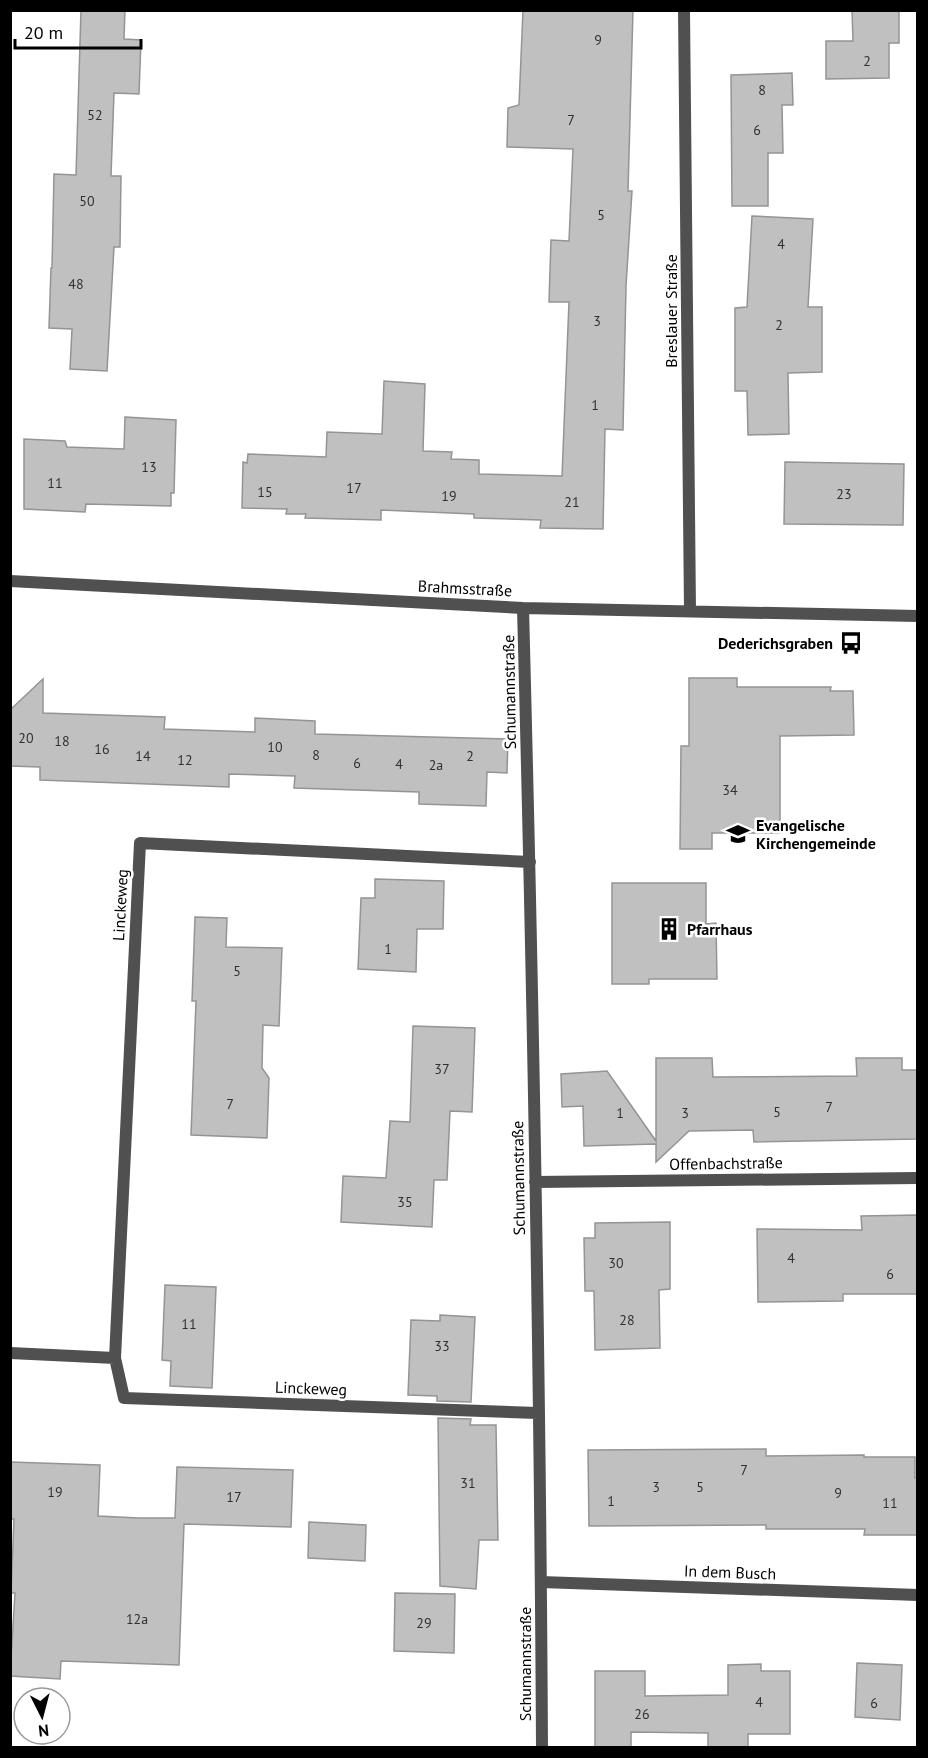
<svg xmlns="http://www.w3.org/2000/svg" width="928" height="1758" font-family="'PT Sans',sans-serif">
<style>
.building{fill:#c0c0c0;stroke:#949494;stroke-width:1.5}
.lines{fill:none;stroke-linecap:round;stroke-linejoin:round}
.minor{stroke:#505050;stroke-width:12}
.labels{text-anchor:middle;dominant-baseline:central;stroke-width:5;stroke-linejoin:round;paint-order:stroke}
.number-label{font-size:14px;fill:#303030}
.street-label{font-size:16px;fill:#000;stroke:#fff}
.poi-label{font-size:16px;font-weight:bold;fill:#000;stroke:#fff;text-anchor:start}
</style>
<rect width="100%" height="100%" fill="#fff"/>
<!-- building -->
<path class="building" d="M 81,10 L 125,10 L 124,39 L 141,40 L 139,94 L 114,93 L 111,176 L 121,176 L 120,247 L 114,247 L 107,371 L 70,369 L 72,329 L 49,328 L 51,268 L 52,268 L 54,174 L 76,175 Z
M 523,10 L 633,10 L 628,191 L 632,191 L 626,286 L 623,430 L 605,429 L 603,529 L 540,528 L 541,520 L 474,518 L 474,514 L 381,510 L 381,520 L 305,518 L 306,514 L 286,514 L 287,509 L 242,508 L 243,462 L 247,463 L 248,454 L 326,457 L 327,432 L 382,434 L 384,381 L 425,384 L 423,451 L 452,452 L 451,459 L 479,460 L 479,474 L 562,476 L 569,302 L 549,302 L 551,240 L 569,241 L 573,149 L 507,147 L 508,108 L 519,105 Z
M 852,10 L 899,10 L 899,43 L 889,43 L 889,78 L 826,79 L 826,41 L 853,41 Z
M 792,73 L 793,105 L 782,105 L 783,153 L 768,153 L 768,206 L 732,206 L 731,75 Z
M 752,216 L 813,219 L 808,307 L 822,307 L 822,372 L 788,373 L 789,434 L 748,435 L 747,391 L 735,391 L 735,308 L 747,307 Z
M 125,417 L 176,420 L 174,493 L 171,493 L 171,506 L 86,504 L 85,512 L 24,509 L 24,439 L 65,441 L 67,447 L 124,449 Z
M 785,462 L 904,464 L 903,525 L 784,524 Z
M 689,678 L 737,678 L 737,687 L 831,687 L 830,691 L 853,691 L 854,735 L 780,736 L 780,833 L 712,833 L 712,849 L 680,849 L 681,746 L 689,746 Z
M 43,679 L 43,713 L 165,717 L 164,729 L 255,732 L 255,718 L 315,721 L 315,734 L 508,739 L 507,773 L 487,772 L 486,806 L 419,804 L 419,792 L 294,788 L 295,776 L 229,774 L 229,787 L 40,780 L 40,767 L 10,766 L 10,710 Z
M 375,879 L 444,881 L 443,929 L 417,929 L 416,972 L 358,969 L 361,898 L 375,898 Z
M 612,883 L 706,883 L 706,924 L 716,923 L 717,979 L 649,979 L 649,984 L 612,984 Z
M 195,917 L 227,918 L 226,947 L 282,948 L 279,1026 L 263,1025 L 262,1068 L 269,1078 L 267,1138 L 191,1135 L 196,1001 L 192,1001 Z
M 413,1026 L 475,1028 L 472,1112 L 450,1111 L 447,1180 L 434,1180 L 432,1227 L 341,1222 L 343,1176 L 386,1178 L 390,1121 L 410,1122 Z
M 656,1058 L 712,1058 L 713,1077 L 857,1076 L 856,1058 L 902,1058 L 902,1070 L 918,1070 L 918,1139 L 754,1142 L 753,1130 L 689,1131 L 656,1162 L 656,1144 L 584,1146 L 583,1106 L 562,1107 L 561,1074 L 607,1071 L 656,1141 Z
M 918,1215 L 918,1294 L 843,1294 L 843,1301 L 758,1302 L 757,1229 L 862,1230 L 861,1216 Z
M 670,1222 L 670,1289 L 659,1290 L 660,1348 L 595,1350 L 594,1291 L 585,1291 L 584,1238 L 595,1238 L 595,1223 Z
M 165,1285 L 216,1287 L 212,1388 L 170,1386 L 171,1361 L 162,1360 Z
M 440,1315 L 475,1317 L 471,1402 L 437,1401 L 437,1396 L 408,1395 L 411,1320 L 440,1321 Z
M 438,1418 L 471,1419 L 470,1425 L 496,1425 L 498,1540 L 479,1540 L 476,1589 L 440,1586 Z
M 766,1449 L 766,1456 L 864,1455 L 864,1457 L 915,1457 L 915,1478 L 918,1478 L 918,1535 L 864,1535 L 865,1529 L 766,1529 L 766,1525 L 589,1526 L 588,1450 Z
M 10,1462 L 100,1465 L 98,1516 L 139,1518 L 175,1518 L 177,1467 L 293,1470 L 291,1527 L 184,1524 L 179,1665 L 61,1661 L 60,1679 L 10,1676 L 15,1593 L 11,1593 L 14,1519 L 10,1519 Z
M 309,1522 L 366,1525 L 365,1561 L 308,1558 Z
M 395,1593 L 455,1594 L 454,1653 L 394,1651 Z
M 857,1663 L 902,1665 L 900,1720 L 855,1717 Z
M 761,1664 L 761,1671 L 790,1671 L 790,1734 L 748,1734 L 748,1748 L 708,1748 L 708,1733 L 631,1732 L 631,1748 L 595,1748 L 595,1671 L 645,1671 L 645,1696 L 728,1695 L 728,1665 Z"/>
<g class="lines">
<!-- minor -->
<path class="minor" d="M 684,10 L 690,611
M 10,581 L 523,608 L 918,616
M 523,608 C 533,988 540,1368 542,1748
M 535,1182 L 918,1178
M 10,1353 L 115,1358 L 140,843 L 530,862
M 115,1358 L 124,1398 L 538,1413
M 541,1582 L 918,1595"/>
</g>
<!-- icons -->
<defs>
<g id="bus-bare" transform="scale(1.8)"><path d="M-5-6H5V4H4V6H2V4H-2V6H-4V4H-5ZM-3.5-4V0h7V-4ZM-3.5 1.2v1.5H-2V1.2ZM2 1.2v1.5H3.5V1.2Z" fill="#000" stroke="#fff" stroke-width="2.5" paint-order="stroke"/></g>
<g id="school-bare" transform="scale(1.8)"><path d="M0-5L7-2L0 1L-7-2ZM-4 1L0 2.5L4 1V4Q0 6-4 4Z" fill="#000" stroke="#fff" stroke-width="2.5" paint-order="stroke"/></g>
<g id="building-bare" transform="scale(1.8)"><path d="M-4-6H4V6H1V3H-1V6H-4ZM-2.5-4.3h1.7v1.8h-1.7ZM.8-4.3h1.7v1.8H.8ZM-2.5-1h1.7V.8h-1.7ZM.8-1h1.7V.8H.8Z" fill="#000" stroke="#fff" stroke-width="2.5" paint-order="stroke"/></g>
</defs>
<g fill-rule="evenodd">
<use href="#bus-bare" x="851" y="643"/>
<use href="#school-bare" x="738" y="834"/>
<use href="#building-bare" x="669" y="929"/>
</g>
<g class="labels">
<!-- number labels -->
<g class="number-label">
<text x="598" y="40">9</text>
<text x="867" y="61">2</text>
<text x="762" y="90">8</text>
<text x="95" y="115">52</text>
<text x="571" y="120">7</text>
<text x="757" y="130">6</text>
<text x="87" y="201">50</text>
<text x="601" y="215">5</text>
<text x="781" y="244">4</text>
<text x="76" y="284">48</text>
<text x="597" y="321">3</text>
<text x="779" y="325">2</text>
<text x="595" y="405">1</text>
<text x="149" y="467">13</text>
<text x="55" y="483">11</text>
<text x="354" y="488">17</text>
<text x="265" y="492">15</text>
<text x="844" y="494">23</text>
<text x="449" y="496">19</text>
<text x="572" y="502">21</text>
<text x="26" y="738">20</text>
<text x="62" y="741">18</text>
<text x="275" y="747">10</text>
<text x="102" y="749">16</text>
<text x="316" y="755">8</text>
<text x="143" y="756">14</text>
<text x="470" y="756">2</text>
<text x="185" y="760">12</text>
<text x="357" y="763">6</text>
<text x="399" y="764">4</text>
<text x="436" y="765">2a</text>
<text x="730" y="790">34</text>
<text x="388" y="949">1</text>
<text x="237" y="971">5</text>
<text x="442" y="1069">37</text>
<text x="230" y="1104">7</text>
<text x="829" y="1107">7</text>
<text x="777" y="1112">5</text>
<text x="620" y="1113">1</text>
<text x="685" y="1113">3</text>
<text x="405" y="1202">35</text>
<text x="791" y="1258">4</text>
<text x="616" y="1263">30</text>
<text x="890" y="1274">6</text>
<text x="627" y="1320">28</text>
<text x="189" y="1324">11</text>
<text x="442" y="1346">33</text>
<text x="744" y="1470">7</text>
<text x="468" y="1483">31</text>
<text x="656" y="1487">3</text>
<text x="700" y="1487">5</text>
<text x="55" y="1492">19</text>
<text x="838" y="1493">9</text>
<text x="234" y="1497">17</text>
<text x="611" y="1501">1</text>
<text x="890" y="1503">11</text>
<text x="137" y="1619">12a</text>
<text x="424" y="1623">29</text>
<text x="759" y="1702">4</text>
<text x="874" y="1703">6</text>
<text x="642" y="1714">26</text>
</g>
<!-- street labels -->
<g class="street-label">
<text transform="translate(671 311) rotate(-90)">Breslauer Straße</text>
<text transform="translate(465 588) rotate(3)">Brahmsstraße</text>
<text transform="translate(509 692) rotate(-91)">Schumannstraße</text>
<text transform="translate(120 905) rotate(-87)">Linckeweg</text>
<text transform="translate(726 1163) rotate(-1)">Offenbachstraße</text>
<text transform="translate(518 1178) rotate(-91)">Schumannstraße</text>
<text transform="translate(311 1388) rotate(2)">Linckeweg</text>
<text transform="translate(730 1572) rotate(2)">In dem Busch</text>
<text transform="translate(525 1664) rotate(-90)">Schumannstraße</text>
</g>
<!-- poi labels -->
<g class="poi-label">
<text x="833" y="643" text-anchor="end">Dederichsgraben</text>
<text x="756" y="825">Evangelische<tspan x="756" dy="18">Kirchengemeinde</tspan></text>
<text x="687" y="929">Pfarrhaus</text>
</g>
</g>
<!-- border -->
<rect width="928" height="1758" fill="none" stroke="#000000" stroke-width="24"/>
<!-- north arrow -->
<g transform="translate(42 1716) rotate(174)"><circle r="28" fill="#ffffff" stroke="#999999" stroke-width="1.5"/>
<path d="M0-4.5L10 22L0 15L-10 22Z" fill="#000000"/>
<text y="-9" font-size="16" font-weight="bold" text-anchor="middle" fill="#000000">N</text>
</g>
<!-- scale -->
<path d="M15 39v9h126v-9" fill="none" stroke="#000000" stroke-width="3"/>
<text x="24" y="39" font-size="18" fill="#000000" stroke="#ffffff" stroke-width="4.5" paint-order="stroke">20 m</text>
</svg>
